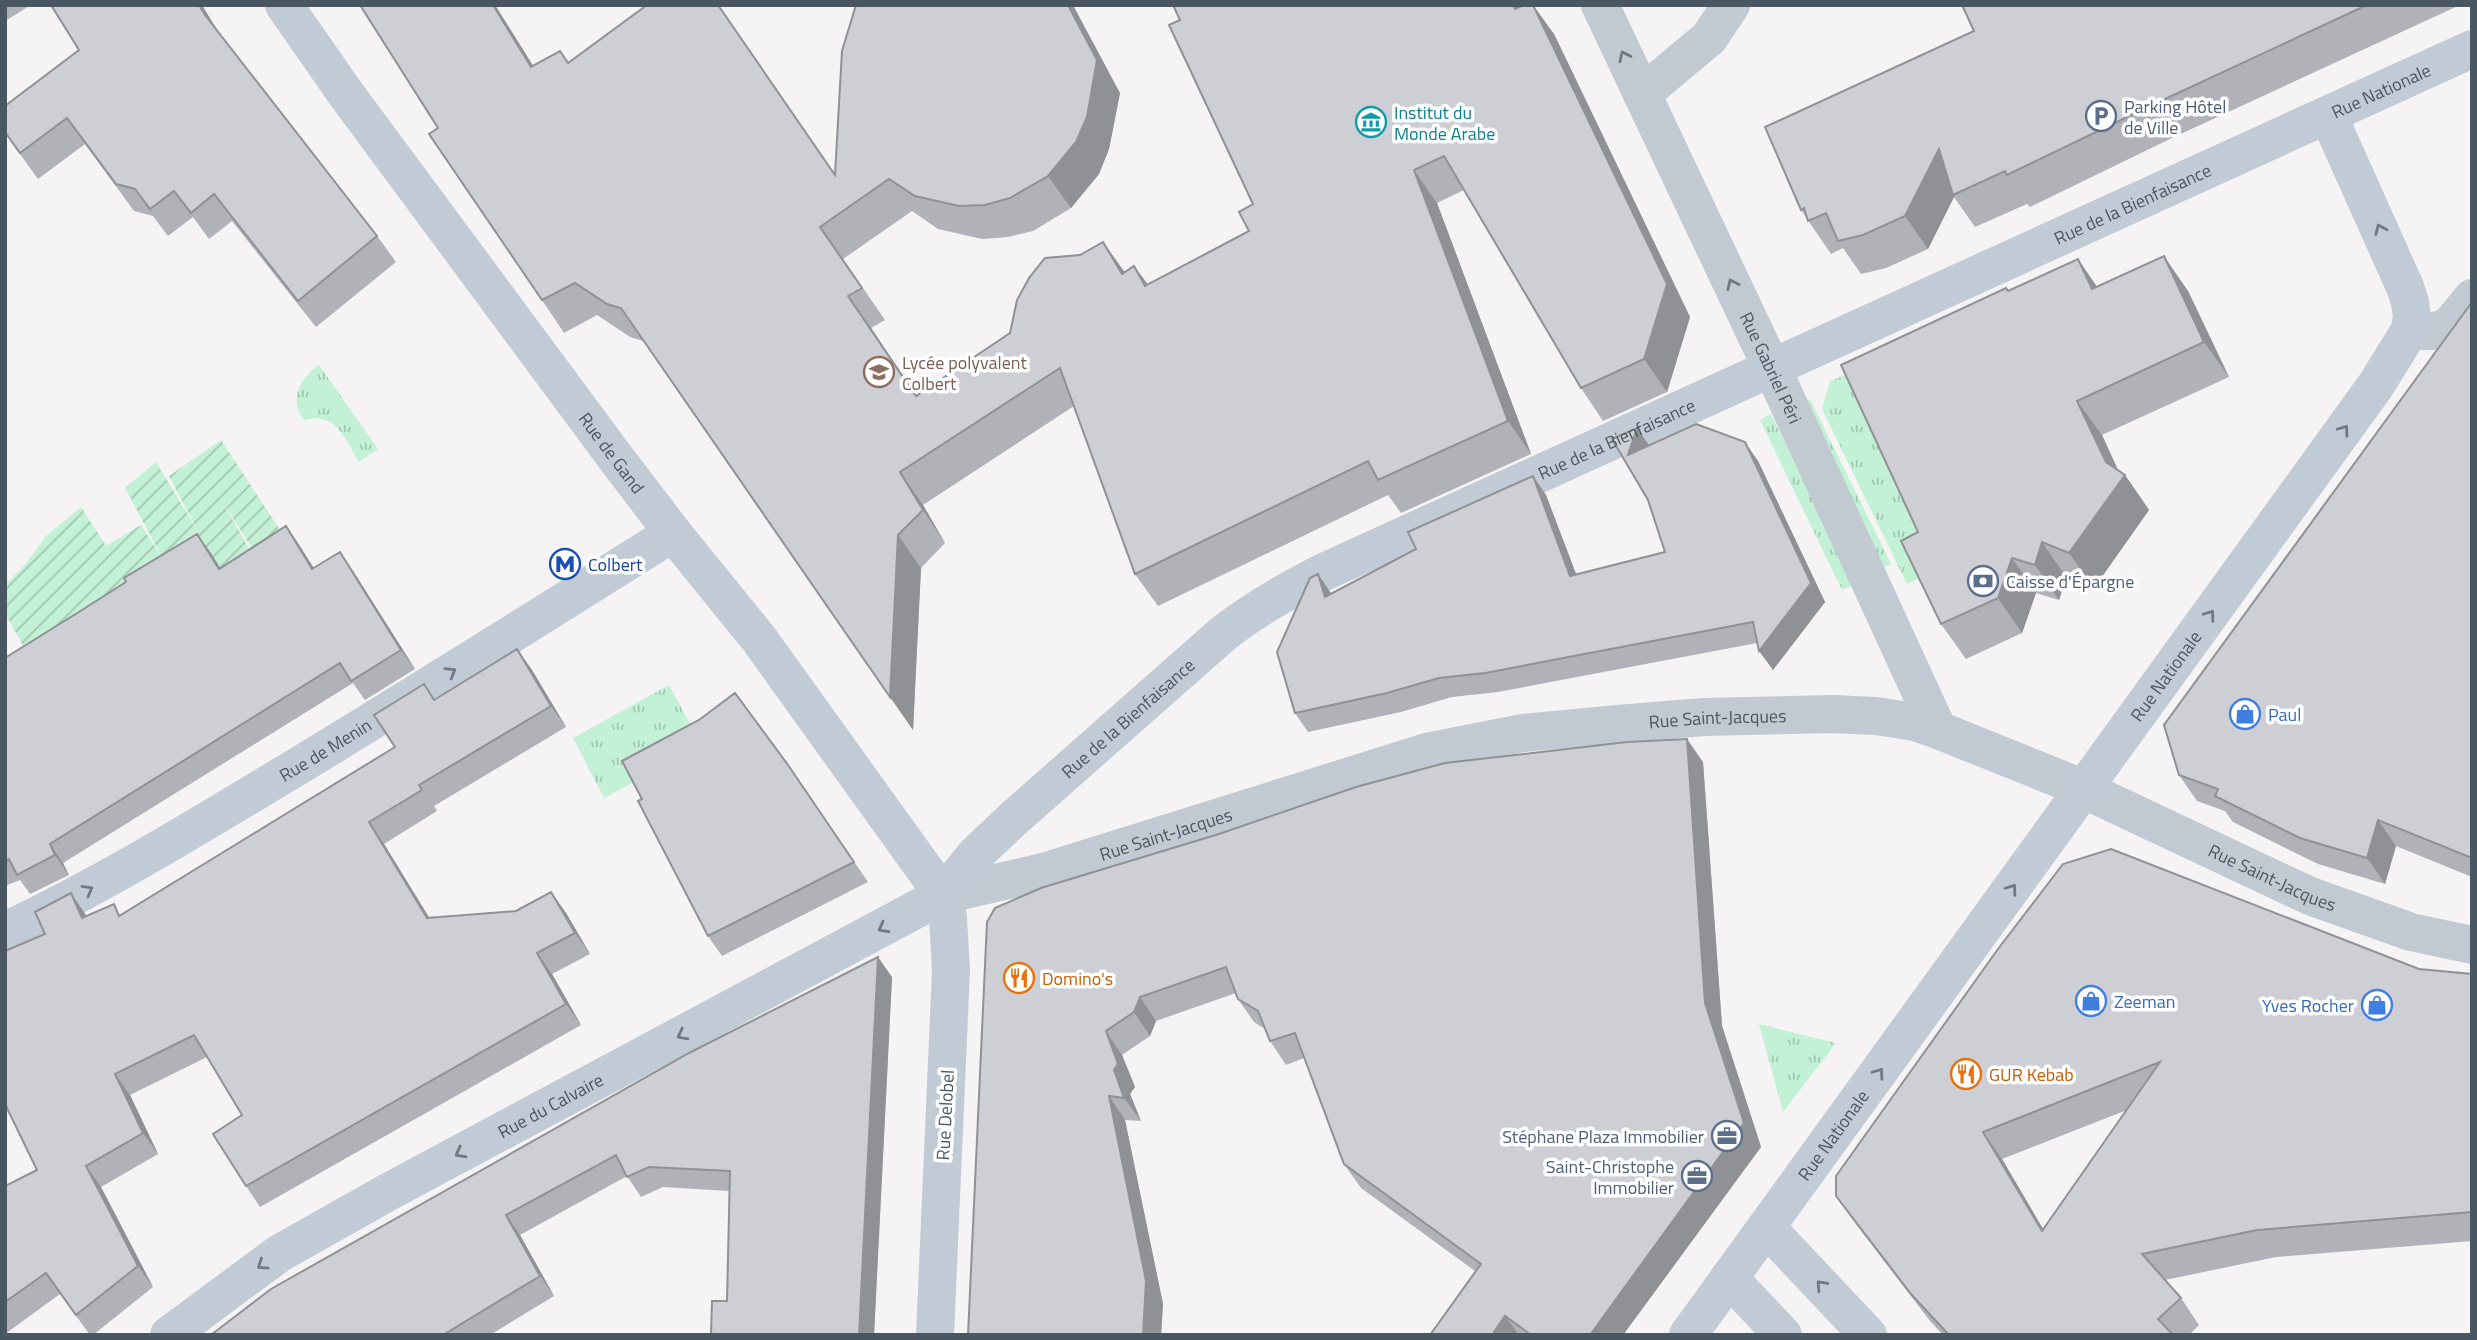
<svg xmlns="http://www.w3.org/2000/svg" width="2477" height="1340" font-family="'Titillium Web',sans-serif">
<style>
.grass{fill:url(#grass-tufts)}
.garden{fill:url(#garden-furrows)}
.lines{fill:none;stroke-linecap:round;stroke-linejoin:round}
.street{stroke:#c1cad2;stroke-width:38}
.secondary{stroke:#c1cbd6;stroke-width:38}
.wall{fill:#b0b2b7;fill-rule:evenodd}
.shaded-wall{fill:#909195}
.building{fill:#cdcfd5;stroke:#909195;stroke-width:2;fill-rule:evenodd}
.oneway{stroke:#6e7983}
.oneway2{stroke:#6e7984}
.labels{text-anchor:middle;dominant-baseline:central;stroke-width:7;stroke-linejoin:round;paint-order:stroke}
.street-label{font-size:18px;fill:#4a5661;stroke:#fff}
.service-label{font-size:18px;fill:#4e5e75;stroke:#fff;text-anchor:start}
.culture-label{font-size:18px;fill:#0d838f;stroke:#fff;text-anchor:start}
.education-label{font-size:18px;fill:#785e54;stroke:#fff;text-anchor:start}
.transit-label{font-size:18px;fill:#164399;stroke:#fff;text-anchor:start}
.shop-label{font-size:18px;fill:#366cbe;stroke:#fff;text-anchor:start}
.food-label{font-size:18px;fill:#c56008;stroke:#fff;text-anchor:start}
</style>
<defs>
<pattern id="grass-tufts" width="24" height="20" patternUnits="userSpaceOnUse" patternTransform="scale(1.75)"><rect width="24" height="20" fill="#c3f1d5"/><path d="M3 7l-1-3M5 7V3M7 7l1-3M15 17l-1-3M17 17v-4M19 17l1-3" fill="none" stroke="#a0c6b0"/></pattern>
<pattern id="garden-furrows" width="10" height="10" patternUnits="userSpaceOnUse" patternTransform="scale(1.75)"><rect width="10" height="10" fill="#c3f1d5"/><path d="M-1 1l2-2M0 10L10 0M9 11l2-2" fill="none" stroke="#a0c6b0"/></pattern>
</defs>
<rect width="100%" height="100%" fill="#f5f3f3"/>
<!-- grass -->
<path class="grass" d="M 319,365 L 378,449 L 359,462 C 345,439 336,411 304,420 C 288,400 300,378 319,365 Z
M 1853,372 L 1943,567 L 1907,584 L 1822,409 L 1830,381 Z
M 1810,399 L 1891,564 L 1878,570 L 1797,405 Z
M 1771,414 L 1854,585 L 1842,590 L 1760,420 Z
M 669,685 L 702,746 L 604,798 L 573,738 Z
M 1759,1024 L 1836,1043 L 1783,1112 Z"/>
<!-- garden -->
<path class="garden" d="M 221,440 L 288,542 L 258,558 L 221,499 L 259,566 L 34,666 L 5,613 L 5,585 L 24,566 L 46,536 L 81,507 L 106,546 L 141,525 L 163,559 L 125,488 L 156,462 L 199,533 L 169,476 Z"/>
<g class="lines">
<!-- street -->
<g class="street">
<path id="s1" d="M 1600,5 L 1783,392 L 1938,730"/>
<path d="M 1642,94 L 1709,38 L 1731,5"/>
<path d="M 2410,330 C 2450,334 2448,327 2472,298"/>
<path id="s2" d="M 943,895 L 1047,871 L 1427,752 L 1523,733 L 1618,724 L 1704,717 L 1833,714 L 1876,716 L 1915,722 L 1938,730 L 2070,783 L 2310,896 L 2411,932 L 2472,945"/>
</g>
<!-- secondary -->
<g class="secondary">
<path id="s3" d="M 284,5 L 346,94 L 615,457 L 673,533 L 759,639 L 943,895 L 948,917 L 951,970 L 935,1335"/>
<path id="s4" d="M 5,931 C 107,883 203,823 300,765 C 425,689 549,611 673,533"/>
<path d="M 1766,1227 L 1868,1335"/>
<path d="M 1729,1278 L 1783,1335"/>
<path id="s5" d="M 169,1335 L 280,1253 L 390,1191 L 943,895 L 976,854 L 1013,819 L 1224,633 C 1256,608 1290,589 1326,571 L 2472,49"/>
<path id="s6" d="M 1688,1335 L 2376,385 L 2410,330 L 2412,317 L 2410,302 L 2405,287 L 2328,115"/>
</g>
</g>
<!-- wall -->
<path class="wall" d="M 5,5 L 31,5 L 5,21 Z
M 360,5 L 495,5 L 533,66 L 568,62 L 835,174 L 1120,93 L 1109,149 L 1099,174 L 1071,208 L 1033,231 L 1008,237 L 982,239 L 938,229 L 912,211 L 843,259 L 885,320 L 871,328 L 916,396 L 1010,333 L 1080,255 L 1103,242 L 1124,272 L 1134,266 L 1148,284 L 1249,231 L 1253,204 L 1180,20 L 1173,5 L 1520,5 L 1554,34 L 1690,317 L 1667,392 L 1603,421 L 1581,388 L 1464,190 L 1437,203 L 1531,454 L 1401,513 L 1388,495 L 1158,606 L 1135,574 L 1074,406 L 923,505 L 945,543 L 921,568 L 913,730 L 644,341 L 630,337 L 597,315 L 564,333 L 542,300 L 438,128 Z
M 1962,5 L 2460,5 L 2172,138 L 2030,207 L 2027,204 L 1975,227 L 1954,197 L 1928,249 L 1886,268 L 1861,274 L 1843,248 L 1831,254 L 1801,210 L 1974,31 Z
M 216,29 L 377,236 L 396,262 L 316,327 L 232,221 L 209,239 L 193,217 L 168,236 L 153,216 L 134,211 L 85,144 L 38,179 L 5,133 L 79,50 Z
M 2097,286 L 2188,291 L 2229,377 L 2102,435 L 2118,470 L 2125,475 L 2149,510 L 2094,588 L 2066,577 L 2059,600 L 2036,593 L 2022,633 L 1966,659 L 1941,624 L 2008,291 Z
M 2472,302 L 2472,877 L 2396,846 L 2385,884 L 2318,864 L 2233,822 L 2225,811 L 2197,801 L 2179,775 Z
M 1637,428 L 1649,446 L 1758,461 L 1825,602 L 1773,670 L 1757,643 L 1498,692 L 1452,697 L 1401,712 L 1308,732 L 1295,713 L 1331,593 L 1546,495 L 1576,574 L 1665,552 Z
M 286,526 L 314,568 L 353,571 L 415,669 L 365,700 L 353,683 L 63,863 L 69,875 L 30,894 L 20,880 L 5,886 L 5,658 L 82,610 L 197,534 L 220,569 Z
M 517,649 L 532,670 L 566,727 L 434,806 L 437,811 L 384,844 L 429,917 L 516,911 L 551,892 L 566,913 L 590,954 L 552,974 L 581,1025 L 260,1207 L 246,1186 L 242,1115 L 207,1057 L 130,1095 L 158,1154 L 101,1187 L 153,1287 L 93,1335 L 90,1335 L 60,1294 L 5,1334 L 5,1186 L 37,1170 L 87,916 L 121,915 L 395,747 L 424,684 L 435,700 Z
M 1703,762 L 1722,1026 L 1761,1147 L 1623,1335 L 1430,1335 L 1475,1271 L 1361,1188 L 1344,1164 L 1304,1058 L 1286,1065 L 1270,1041 L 1265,1029 L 1254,1022 L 1238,999 L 1236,993 L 1156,1021 L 1150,1036 L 1122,1055 L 1135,1087 L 1130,1094 L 1141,1121 L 1125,1120 L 1163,1304 L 1161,1335 L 968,1335 L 987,922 Z
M 788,765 L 868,882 L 722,956 L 708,936 Z
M 2419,969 L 2472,974 L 2472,1241 L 2276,1257 L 2165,1280 L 2181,1298 L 2199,1325 L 2189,1335 L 1943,1335 L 1930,1321 L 1855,1223 L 1836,1196 L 1836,1176 ZM 2127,1110 L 2043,1229 L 2002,1159 Z
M 892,977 L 874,1335 L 711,1335 L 727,1301 L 729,1191 L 663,1187 L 641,1197 L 627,1176 L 520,1235 L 554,1296 L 490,1335 L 211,1335 Z"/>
<!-- shaded-wall -->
<path class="shaded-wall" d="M 199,5 L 202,5 L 224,41 L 205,15 Z
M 493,5 L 495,5 L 554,99 L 531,67 Z
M 1068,5 L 1073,5 L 1120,93 L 1109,149 L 1099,174 L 1071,208 L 1048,176 Z
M 1513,5 L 1520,5 L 1538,42 L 1515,9 Z
M 1533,5 L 1554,34 L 1690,317 L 1667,392 L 1644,359 Z
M 1939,149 L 1954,197 L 1928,249 L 1905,216 Z
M 1414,170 L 1437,203 L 1531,454 L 1508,421 Z
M 1103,242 L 1126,274 L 1122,274 Z
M 2164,256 L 2188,291 L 2229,377 L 2204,342 Z
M 2078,259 L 2102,294 L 2092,289 Z
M 1134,266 L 1157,298 L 1145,286 Z
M 848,296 L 871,328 L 938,429 L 916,396 Z
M 2077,401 L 2102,435 L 2122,479 L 2125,475 L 2149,510 L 2094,588 L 2069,553 L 2106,462 Z
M 1637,428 L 1650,447 L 1628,455 Z
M 1745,442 L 1758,461 L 1825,602 L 1773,670 L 1759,651 Z
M 900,472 L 923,505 L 945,543 L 923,510 Z
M 1533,476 L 1546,495 L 1584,595 L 1570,576 Z
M 286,526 L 300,546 L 326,588 L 312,569 Z
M 197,534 L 211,553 L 233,589 L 219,569 Z
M 898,535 L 921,568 L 913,730 L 890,697 Z
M 2042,542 L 2066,577 L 2059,600 L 2035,565 Z
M 340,552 L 353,571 L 415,669 L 401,650 Z
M 2012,558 L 2036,593 L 2022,633 L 1998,598 Z
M 1318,574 L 1331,593 L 1325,597 Z
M 517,649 L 532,670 L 566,727 L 551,706 Z
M 1687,739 L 1703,762 L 1722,1026 L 1761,1147 L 1623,1335 L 1590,1335 L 1705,1003 Z
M 2378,820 L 2396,846 L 2385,884 L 2367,858 Z
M 369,822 L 384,844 L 442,939 L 427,918 Z
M 50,844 L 63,863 L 69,875 L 55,855 Z
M 551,892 L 566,913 L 590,954 L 575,933 Z
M 71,893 L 86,915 L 97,939 L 82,918 Z
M 537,953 L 552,974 L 581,1025 L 566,1004 Z
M 878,957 L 892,977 L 874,1335 L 859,1335 Z
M 1140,997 L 1156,1021 L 1150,1036 L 1134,1012 Z
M 1106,1031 L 1122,1055 L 1135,1087 L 1130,1094 L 1141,1121 L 1124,1098 L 1114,1070 Z
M 115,1074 L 130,1095 L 158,1154 L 143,1133 Z
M 1109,1096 L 1125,1120 L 1163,1304 L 1161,1335 L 1143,1335 Z
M 1983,1132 L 2002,1159 L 2060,1258 L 2042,1231 Z
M 86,1166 L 101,1187 L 153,1287 L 138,1266 Z
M 506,1215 L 520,1235 L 554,1296 L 540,1276 Z
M 1505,1316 L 1519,1335 L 1492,1335 Z"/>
<!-- building -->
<path class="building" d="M 51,5 L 199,5 L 205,15 L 377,236 L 298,301 L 214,194 L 191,213 L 174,191 L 150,209 L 135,189 L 116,184 L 67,118 L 20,153 L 5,132 L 5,106 L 79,50 Z
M 360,5 L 493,5 L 531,67 L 560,51 L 568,63 L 647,5 L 718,5 L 835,175 L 842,51 L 856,5 L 1068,5 L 1097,60 L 1087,117 L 1076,142 L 1048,176 L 1010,198 L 985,205 L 959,206 L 915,196 L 889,179 L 820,227 L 862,288 L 848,296 L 916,396 L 1010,333 L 1017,300 L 1029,278 L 1045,258 L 1080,255 L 1103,242 L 1122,274 L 1134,266 L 1145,286 L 1249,231 L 1239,212 L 1253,204 L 1169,25 L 1180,20 L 1173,5 L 1513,5 L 1515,9 L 1524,5 L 1533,5 L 1667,284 L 1644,359 L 1581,388 L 1444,156 L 1414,170 L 1508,421 L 1378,480 L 1368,461 L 1135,574 L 1060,368 L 900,472 L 923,510 L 898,535 L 890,697 L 621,308 L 607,304 L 575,283 L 542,300 L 429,134 L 438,128 Z
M 1962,5 L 2367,5 L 2150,106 L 2007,175 L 2005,171 L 1953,195 L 1939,149 L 1905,216 L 1863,235 L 1838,241 L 1826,213 L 1808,221 L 1804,208 L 1801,210 L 1765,127 L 1974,31 Z
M 2164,256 L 2204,342 L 2077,401 L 2106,462 L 2125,475 L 2069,553 L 2042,542 L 2035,565 L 2012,558 L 1998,598 L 1941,624 L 1901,541 L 1918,532 L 1841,365 L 2006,288 L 2008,291 L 2078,259 L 2092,289 Z
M 2472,302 L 2472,858 L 2378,820 L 2367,858 L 2300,838 L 2215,796 L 2218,789 L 2179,775 L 2164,725 Z
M 1696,424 L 1745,442 L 1811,583 L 1759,651 L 1753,622 L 1485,673 L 1439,678 L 1387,693 L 1295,713 L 1277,652 L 1310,578 L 1318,574 L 1325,597 L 1416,549 L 1408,532 L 1533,476 L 1570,576 L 1665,552 L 1648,500 L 1612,439 L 1637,428 L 1628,455 Z
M 286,526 L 312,569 L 340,552 L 401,650 L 351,681 L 340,663 L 50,844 L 55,855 L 17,875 L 9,859 L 5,861 L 5,658 L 82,610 L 126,582 L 124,578 L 197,534 L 219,569 Z
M 517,649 L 551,706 L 419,785 L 422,790 L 369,822 L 427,918 L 516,911 L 551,892 L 575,933 L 537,953 L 566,1004 L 246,1186 L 213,1134 L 242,1115 L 194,1035 L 115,1074 L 143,1133 L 86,1166 L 138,1266 L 76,1315 L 46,1273 L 5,1302 L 5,1186 L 37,1170 L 5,1104 L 5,951 L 45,934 L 35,912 L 71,893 L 82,918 L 114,904 L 119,916 L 395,747 L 374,715 L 424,684 L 434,700 Z
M 735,693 L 788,765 L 854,862 L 708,936 L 638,801 L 642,799 L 622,761 L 699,720 Z
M 1687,739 L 1705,1003 L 1744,1123 L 1590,1335 L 1531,1335 L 1505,1316 L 1492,1335 L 1430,1335 L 1481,1264 L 1344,1164 L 1295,1033 L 1270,1041 L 1258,1011 L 1238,999 L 1226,967 L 1140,997 L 1134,1012 L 1106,1031 L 1118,1064 L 1114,1070 L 1124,1098 L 1109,1096 L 1146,1281 L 1143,1335 L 968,1335 L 987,922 L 995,908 L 1041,888 L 1219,834 L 1356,787 L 1445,763 L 1627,742 Z
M 2111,849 L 2419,969 L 2472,974 L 2472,1212 L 2257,1230 L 2142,1254 L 2181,1298 L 2158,1319 L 2173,1335 L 1949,1335 L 1911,1294 L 1836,1196 L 1836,1176 L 1998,949 L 2063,864 ZM 2160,1062 L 2042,1231 L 1983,1132 Z
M 878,957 L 859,1335 L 711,1335 L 712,1301 L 727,1301 L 730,1171 L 649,1167 L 627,1177 L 616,1155 L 506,1215 L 540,1276 L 443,1335 L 211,1335 L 271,1289 L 689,1053 Z"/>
<!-- one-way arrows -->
<defs><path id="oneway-chevron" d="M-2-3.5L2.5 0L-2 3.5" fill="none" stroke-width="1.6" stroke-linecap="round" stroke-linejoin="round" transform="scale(1.75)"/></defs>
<g class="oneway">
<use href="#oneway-chevron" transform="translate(1624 56) rotate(-115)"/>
<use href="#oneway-chevron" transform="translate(1732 284) rotate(-115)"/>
</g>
<g class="oneway2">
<use href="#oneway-chevron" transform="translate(2380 229) rotate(-114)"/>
<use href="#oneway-chevron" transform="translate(2344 430) rotate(-54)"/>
<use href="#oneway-chevron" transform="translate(2210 615) rotate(-54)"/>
<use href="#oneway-chevron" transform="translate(451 672) rotate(-31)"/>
<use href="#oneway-chevron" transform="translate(2012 889) rotate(-54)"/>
<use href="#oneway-chevron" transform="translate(88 890) rotate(-29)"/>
<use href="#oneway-chevron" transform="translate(883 928) rotate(151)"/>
<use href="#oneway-chevron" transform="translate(682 1035) rotate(152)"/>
<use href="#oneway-chevron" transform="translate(1879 1073) rotate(-54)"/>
<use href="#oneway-chevron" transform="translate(460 1153) rotate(152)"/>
<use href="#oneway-chevron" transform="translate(262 1265) rotate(146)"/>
<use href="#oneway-chevron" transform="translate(1821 1285) rotate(-133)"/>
</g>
<!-- icons -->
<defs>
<g id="parking-ring" transform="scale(1.575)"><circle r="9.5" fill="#fff" stroke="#5c6f8a" stroke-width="1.5"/><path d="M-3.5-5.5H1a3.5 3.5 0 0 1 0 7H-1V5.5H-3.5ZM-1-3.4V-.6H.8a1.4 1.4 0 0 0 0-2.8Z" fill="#5c6f8a"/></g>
<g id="museum-ring" transform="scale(1.575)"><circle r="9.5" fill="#fff" stroke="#0f9aa8" stroke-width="1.5"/><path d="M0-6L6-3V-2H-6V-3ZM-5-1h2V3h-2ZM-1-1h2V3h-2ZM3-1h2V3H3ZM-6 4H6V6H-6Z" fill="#0f9aa8"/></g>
<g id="school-ring" transform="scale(1.575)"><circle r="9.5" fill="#fff" stroke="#8d6e63" stroke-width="1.5"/><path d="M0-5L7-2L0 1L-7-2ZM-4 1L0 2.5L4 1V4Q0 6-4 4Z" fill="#8d6e63"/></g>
<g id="metro-ring" transform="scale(1.575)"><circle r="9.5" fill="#fff" stroke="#1a4fb4" stroke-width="1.5"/><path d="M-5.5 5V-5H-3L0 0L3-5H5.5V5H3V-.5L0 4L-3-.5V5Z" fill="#1a4fb4"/></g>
<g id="bank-ring" transform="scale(1.575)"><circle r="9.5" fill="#fff" stroke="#5c6f8a" stroke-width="1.5"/><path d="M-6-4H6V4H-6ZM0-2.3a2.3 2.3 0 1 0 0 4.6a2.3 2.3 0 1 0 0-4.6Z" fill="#5c6f8a"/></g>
<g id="shop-ring" transform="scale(1.575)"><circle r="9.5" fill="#fff" stroke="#3f7fe0" stroke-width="1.5"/><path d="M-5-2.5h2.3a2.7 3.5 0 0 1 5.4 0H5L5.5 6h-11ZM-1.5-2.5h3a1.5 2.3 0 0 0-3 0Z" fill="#3f7fe0"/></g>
<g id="restaurant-ring" transform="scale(1.575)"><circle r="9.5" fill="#fff" stroke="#e8710a" stroke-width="1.5"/><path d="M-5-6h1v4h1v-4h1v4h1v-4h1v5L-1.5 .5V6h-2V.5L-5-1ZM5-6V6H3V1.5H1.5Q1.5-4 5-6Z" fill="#e8710a"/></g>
<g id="office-ring" transform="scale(1.575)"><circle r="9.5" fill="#fff" stroke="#5c6f8a" stroke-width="1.5"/><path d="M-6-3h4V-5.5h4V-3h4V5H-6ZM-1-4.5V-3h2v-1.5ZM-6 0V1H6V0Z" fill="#5c6f8a"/></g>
</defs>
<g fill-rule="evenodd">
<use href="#parking-ring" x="2101" y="116"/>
<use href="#museum-ring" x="1371" y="122"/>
<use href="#school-ring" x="879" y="372"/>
<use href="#metro-ring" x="565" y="564"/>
<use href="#bank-ring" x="1983" y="581"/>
<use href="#shop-ring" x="2245" y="714"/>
<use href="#restaurant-ring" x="1019" y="978"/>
<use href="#shop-ring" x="2091" y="1001"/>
<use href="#shop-ring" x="2377" y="1005"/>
<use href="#restaurant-ring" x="1966" y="1074"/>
<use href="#office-ring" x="1727" y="1136"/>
<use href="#office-ring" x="1697" y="1176"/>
</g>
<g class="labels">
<!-- street labels -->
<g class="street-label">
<text stroke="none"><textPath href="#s5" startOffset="2555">Rue Nationale</textPath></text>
<text stroke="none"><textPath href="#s5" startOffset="2282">Rue de la Bienfaisance</textPath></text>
<text stroke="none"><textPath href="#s1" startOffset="401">Rue Gabriel Péri</textPath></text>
<text stroke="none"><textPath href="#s5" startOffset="1715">Rue de la Bienfaisance</textPath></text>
<text stroke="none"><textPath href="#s3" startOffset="555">Rue de Gand</textPath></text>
<text stroke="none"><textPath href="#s6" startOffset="814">Rue Nationale</textPath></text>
<text stroke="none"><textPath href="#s5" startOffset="1148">Rue de la Bienfaisance</textPath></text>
<text stroke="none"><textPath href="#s2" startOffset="798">Rue Saint-Jacques</textPath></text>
<text stroke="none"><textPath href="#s4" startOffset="368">Rue de Menin</textPath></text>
<text stroke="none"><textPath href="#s2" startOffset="231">Rue Saint-Jacques</textPath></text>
<text stroke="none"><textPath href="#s2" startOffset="1386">Rue Saint-Jacques</textPath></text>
<text stroke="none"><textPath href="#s5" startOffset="446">Rue du Calvaire</textPath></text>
<text transform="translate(945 1115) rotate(-87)">Rue Delobel</text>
<text stroke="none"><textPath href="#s6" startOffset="247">Rue Nationale</textPath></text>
</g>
<!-- service labels -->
<g class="service-label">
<text x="2124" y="106">Parking Hôtel<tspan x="2124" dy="21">de Ville</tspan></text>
<text x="2006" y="581">Caisse d'Épargne</text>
<text x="1704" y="1136" text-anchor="end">Stéphane Plaza Immobilier</text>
<text x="1674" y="1166" text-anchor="end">Saint-Christophe<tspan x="1674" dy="21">Immobilier</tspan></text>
</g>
<!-- culture labels -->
<g class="culture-label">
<text x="1394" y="112">Institut du<tspan x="1394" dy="21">Monde Arabe</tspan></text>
</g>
<!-- education labels -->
<g class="education-label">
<text x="902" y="362">Lycée polyvalent<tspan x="902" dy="21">Colbert</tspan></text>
</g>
<!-- transit labels -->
<g class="transit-label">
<text x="588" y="564">Colbert</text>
</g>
<!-- shop labels -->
<g class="shop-label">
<text x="2268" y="714">Paul</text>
<text x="2114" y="1001">Zeeman</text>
<text x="2354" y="1005" text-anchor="end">Yves Rocher</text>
</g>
<!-- food labels -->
<g class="food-label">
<text x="1042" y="978">Domino's</text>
<text x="1989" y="1074">GUR Kebab</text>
</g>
</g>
<!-- border -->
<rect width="2477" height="1340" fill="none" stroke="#4a5661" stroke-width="14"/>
</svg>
